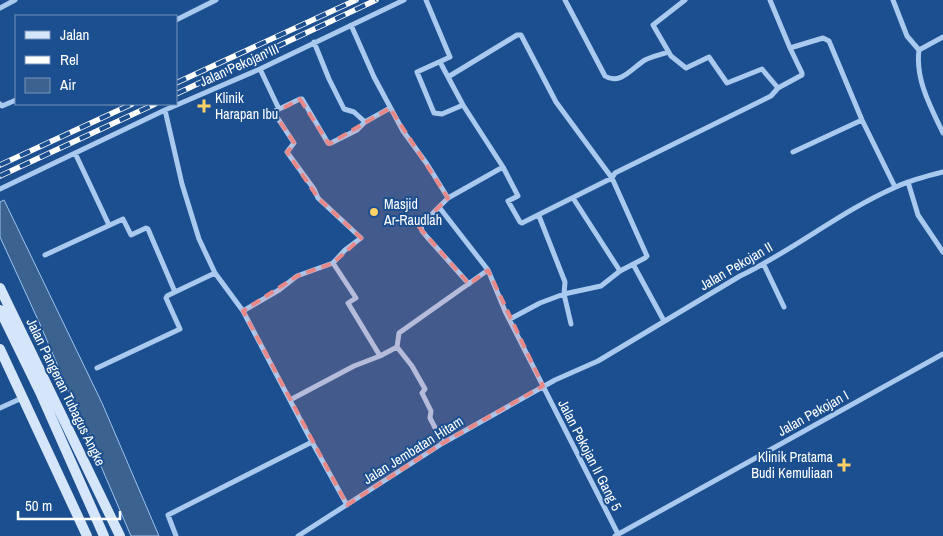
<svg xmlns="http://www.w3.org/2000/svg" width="943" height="536" font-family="'Archivo Narrow',sans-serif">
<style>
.water{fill:#3c6290;stroke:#9cc4f0}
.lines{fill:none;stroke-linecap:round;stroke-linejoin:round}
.street{stroke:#a9c9ee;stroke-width:5}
.secondary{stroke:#d6e6fa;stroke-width:10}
.rail-casing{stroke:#fff;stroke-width:5.5}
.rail{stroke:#1b4f8f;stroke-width:4;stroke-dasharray:11;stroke-linecap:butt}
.marked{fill:#e88989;fill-opacity:0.2;stroke:#e88989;stroke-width:4;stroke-dasharray:10 6;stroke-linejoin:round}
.poi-dot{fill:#ffd166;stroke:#1b4f8f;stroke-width:2}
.labels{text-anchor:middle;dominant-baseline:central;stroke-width:4;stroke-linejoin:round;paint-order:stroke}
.street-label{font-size:14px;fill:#fff;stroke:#1b4f8f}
.poi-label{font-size:14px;fill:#fff;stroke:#1b4f8f;text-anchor:start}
</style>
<rect width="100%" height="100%" fill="#1b4f8f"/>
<!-- water -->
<path class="water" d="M 4,200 L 102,403 L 159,536 L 131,536 L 39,322 L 0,237 L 0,202 Z"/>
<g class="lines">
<!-- street -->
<path class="street" d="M 426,0 L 450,57 L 417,72 L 434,113 L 442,114 L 463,105
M 565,0 L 605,76 C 620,86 633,67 645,60 C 652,56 661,55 668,52
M 685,0 L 653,25 L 671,56 L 686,68 L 709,57 L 727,83 L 762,69 L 778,88
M 893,0 L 907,36 L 919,50
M 0,8 L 15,0
M 176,20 L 216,0
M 351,25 L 374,77 L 403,131 L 427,164 L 448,198
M 943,37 L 919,50 C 915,79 931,108 943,133
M 314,42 L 329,79 L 344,109 L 354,112 L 365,122
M 790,48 L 823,38 L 829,41 L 862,120 L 895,187
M 440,62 L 463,105 L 503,167 L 518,196 L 508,201 L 520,222 L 522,223 L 612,178 L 615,173 L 771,96 L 778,88 L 802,75 L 802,73 L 790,48 L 770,0
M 260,69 L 279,109
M 448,77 L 517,35 L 521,35 L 556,102 L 612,178 L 647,256 L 645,258 L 620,271 L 601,286 L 564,294 L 540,303 L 510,319
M 0,104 L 2,106 L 16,100
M 165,110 L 182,184 L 199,239 L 215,273 L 243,311 L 312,442 L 347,505
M 793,152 L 862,120
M 75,153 L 109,225
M 908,182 L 918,215 L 943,252
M 0,189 L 165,110 L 260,69 L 404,0
M 573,198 L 620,271
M 439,207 L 488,270 L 505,311 L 618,534
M 539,216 L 565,282 L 564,294 L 571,324
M 45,255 L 123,219 L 131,235 L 146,228 L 148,229 L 175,292 L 215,273
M 633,264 L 664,321
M 764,265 L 784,307
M 469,284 L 427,237 L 422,231 L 421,225 L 448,198 L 503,167
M 243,311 L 279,290 L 297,276 L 333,263 L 345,250 L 361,238 L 318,198 L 314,189 L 287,152 L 294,143 L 275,114 L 275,111 L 300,99 L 302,99 L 328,143 L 331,143 L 357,130 L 365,122 L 390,108
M 380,356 L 397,347
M 97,368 L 180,329 L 166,298 L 167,296 L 175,292
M 290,400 L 354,366 L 380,356 L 348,303 L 356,298 L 333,263
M 0,408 L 22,398
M 443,443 L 430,418 L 431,411 L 422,393 L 425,389 L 412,366 L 397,347 L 399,333 L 488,270
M 176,536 L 168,515 L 312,442
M 298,536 L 443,443 L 555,380 L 598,361 L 740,276 C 794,250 841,211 896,187 C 911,180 927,176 943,172
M 615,536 L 943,354"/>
<!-- secondary -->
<path class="secondary" d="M 0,288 L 120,536
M 0,310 L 40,392 L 104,536
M 0,349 L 87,536"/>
<!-- rail casing -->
<g class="rail-casing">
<path id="rail" d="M 176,83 L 356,0
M 176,94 L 376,0
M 0,165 L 132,104
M 0,176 L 155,104"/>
</g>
<!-- rail -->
<use href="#rail" class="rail"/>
</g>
<!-- marked area -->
<path class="marked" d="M 300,99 L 329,144 L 390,108 L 448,198 L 419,227 L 469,284 L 488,270 L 543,386 L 443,443 L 347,505 L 243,311 L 297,276 L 333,263 L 361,238 L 318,198 L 287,152 L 295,144 L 274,113 Z"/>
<!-- markers -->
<g class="poi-dot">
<path d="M201.5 98.5h5v5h5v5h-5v5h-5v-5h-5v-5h5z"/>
<circle cx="374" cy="212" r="5"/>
<path d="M841.5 457.5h5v5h5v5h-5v5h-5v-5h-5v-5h5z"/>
</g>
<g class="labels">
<!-- street labels -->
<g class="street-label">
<text transform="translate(239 65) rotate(-24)">Jalan Pekojan III</text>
<text transform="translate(736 266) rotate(-30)">Jalan Pekojan II</text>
<text transform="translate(66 392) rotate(64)">Jalan Pangeran Tubagus Angke</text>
<text transform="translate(813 413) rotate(-29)">Jalan Pekojan I</text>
<text transform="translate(413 450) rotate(-32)">Jalan Jembatan Hitam</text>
<text transform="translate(590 455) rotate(63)">Jalan Pekojan II Gang 5</text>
</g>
<!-- poi labels -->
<g class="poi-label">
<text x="215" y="98">Klinik<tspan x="215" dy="16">Harapan Ibu</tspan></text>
<text x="384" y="204">Masjid<tspan x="384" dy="16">Ar-Raudlah</tspan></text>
<text x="833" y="457" text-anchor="end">Klinik Pratama<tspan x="833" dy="16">Budi Kemuliaan</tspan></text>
</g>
</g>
<!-- legend -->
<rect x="15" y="15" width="162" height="90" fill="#1b4f8f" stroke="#7695bc"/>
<rect x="25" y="31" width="25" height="8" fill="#d6e6fa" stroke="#7695bc"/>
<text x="60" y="40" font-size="15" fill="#ffffff">Jalan</text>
<rect x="25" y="56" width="25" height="8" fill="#ffffff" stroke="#7695bc"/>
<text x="60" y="65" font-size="15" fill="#ffffff">Rel</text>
<rect x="25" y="78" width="25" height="15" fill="#3c6290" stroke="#7695bc"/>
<text x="60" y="90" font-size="15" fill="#ffffff">Air</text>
<!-- scale -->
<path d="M18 511v8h102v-8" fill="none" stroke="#ffffff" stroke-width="2.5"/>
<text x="25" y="511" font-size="15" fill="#ffffff" stroke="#1b4f8f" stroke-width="4" paint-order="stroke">50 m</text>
</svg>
